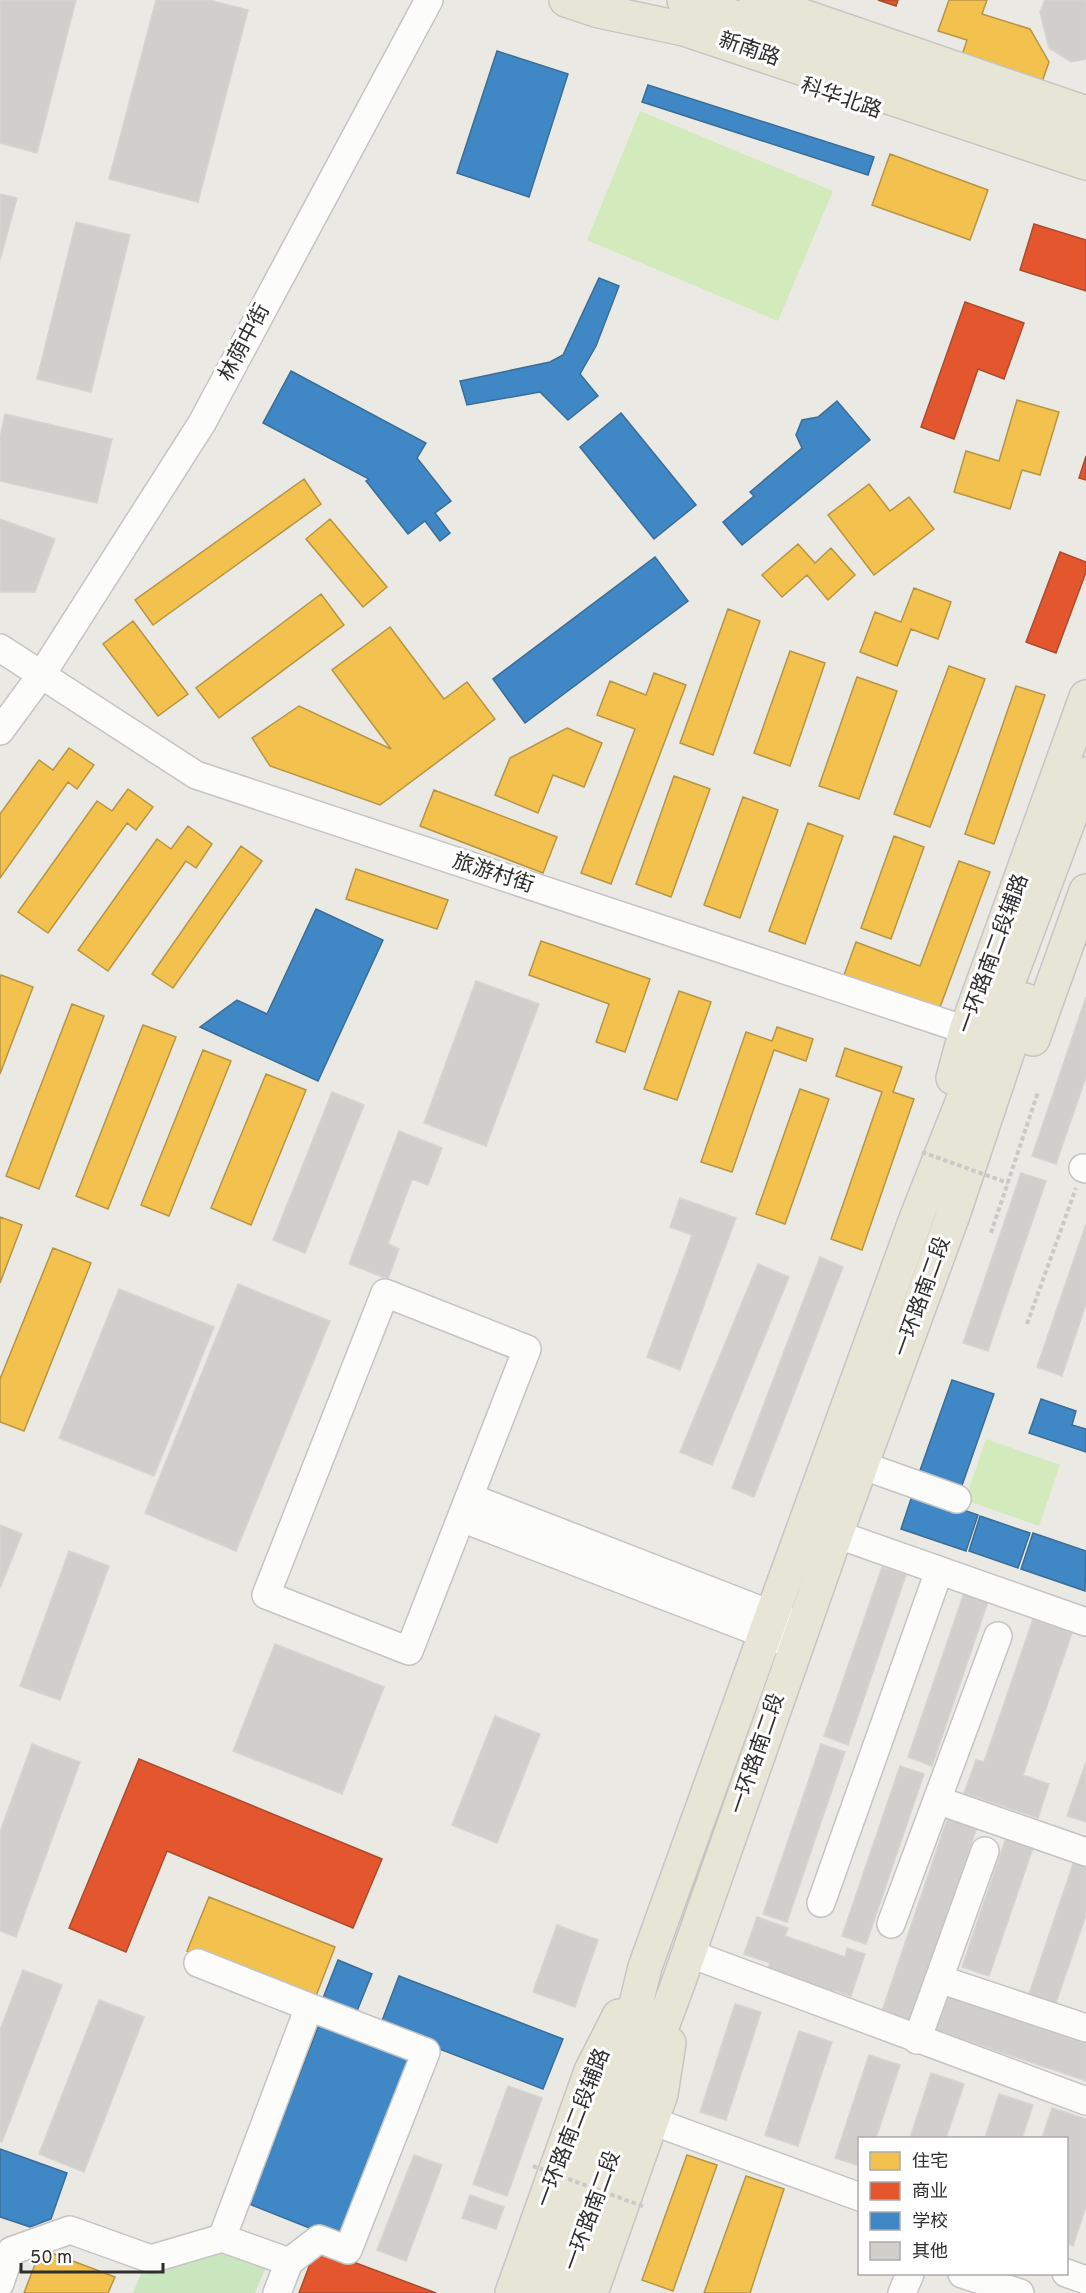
<svg xmlns="http://www.w3.org/2000/svg" width="1086" height="2293" font-family="Overpass,'Noto Sans SC',sans-serif">
<style>
.green{fill:#c9e6be}
.pitch{fill:#d3eabc}
.homes{fill:#f2c14e;stroke:#b79544;stroke-width:1.5}
.shops{fill:#e4572e;stroke:#ad4b2e;stroke-width:1.5}
.schools{fill:#3f88c5;stroke:#3a6d98;stroke-width:1.5}
.building{fill:#d0cfcb;stroke:#d6d4d0;stroke-width:1.5}
.lines{fill:none;stroke-linecap:round;stroke-linejoin:round}
.minor-casing{stroke:#c5c4c4;stroke-width:30}
.major-casing{stroke:#c6c5c4;stroke-width:36}
.path{stroke:#c9c9c8;stroke-width:4;stroke-dasharray:4.5 3;stroke-linecap:butt}
.minor{stroke:#fcfcfb;stroke-width:27}
.major{stroke:#e7e5d6;stroke-width:33}
.path-bridge{stroke:#c9c9c8;stroke-width:4;stroke-dasharray:4.5 3;stroke-linecap:butt}
.labels{text-anchor:middle;dominant-baseline:central;stroke-width:6;stroke-linejoin:round;paint-order:stroke}
.street-label{font-size:21px;fill:#2e2e2e;stroke:#fff}
</style>
<rect width="100%" height="100%" fill="#ebe9e4"/>
<!-- green -->
<path class="green" d="M 214,2250 L 266,2267 L 255,2293 L 133,2293 L 142,2271 Z"/>
<!-- pitch -->
<path class="pitch" d="M 640,111 L 833,191 L 778,321 L 587,240 Z
M 986,1439 L 1060,1465 L 1039,1526 L 965,1500 Z"/>
<!-- homes -->
<path class="homes" d="M 949,0 L 987,0 L 982,14 L 1030,29 L 1049,62 L 1042,82 L 962,55 L 967,40 L 938,31 Z
M 890,154 L 988,190 L 970,240 L 872,205 Z
M 1017,400 L 1059,412 L 1040,475 L 1022,470 L 1010,509 L 954,492 L 966,451 L 999,461 Z
M 304,479 L 321,504 L 153,625 L 135,600 Z
M 869,484 L 890,511 L 909,497 L 934,529 L 874,575 L 828,515 Z
M 330,519 L 387,587 L 363,607 L 306,539 Z
M 798,544 L 815,563 L 831,548 L 855,575 L 828,600 L 807,575 L 782,597 L 762,575 Z
M 914,588 L 951,602 L 938,639 L 911,629 L 897,666 L 860,652 L 875,612 L 901,622 Z
M 321,594 L 344,625 L 219,718 L 196,688 Z
M 728,609 L 760,621 L 713,755 L 680,743 Z
M 133,621 L 188,694 L 158,716 L 103,644 Z
M 390,627 L 444,699 L 467,682 L 495,719 L 380,805 L 270,766 L 252,738 L 299,706 L 391,749 L 332,670 Z
M 790,651 L 825,663 L 790,766 L 754,753 Z
M 949,666 L 985,679 L 930,827 L 894,814 Z
M 654,673 L 686,685 L 611,884 L 581,873 L 635,729 L 597,715 L 610,681 L 646,695 Z
M 857,677 L 897,691 L 859,799 L 819,786 Z
M 1016,686 L 1045,695 L 994,844 L 965,834 Z
M 567,728 L 602,743 L 584,787 L 553,775 L 538,813 L 495,795 L 510,758 Z
M 69,748 L 94,765 L 77,789 L 68,782 L 0,878 L 0,814 L 39,760 L 53,770 Z
M 674,776 L 710,789 L 671,897 L 636,884 Z
M 128,789 L 153,807 L 136,830 L 127,823 L 48,933 L 18,912 L 97,801 L 112,811 Z
M 434,790 L 557,837 L 543,873 L 420,826 Z
M 743,797 L 778,810 L 740,918 L 704,905 Z
M 808,823 L 843,836 L 805,944 L 769,931 Z
M 188,826 L 212,844 L 196,868 L 186,861 L 108,971 L 78,950 L 157,839 L 171,849 Z
M 894,836 L 924,847 L 891,939 L 861,928 Z
M 241,846 L 262,861 L 173,988 L 152,974 Z
M 959,861 L 990,872 L 939,1010 L 844,975 L 856,942 L 920,966 Z
M 356,869 L 448,900 L 437,929 L 346,899 Z
M 541,941 L 650,979 L 625,1052 L 596,1042 L 609,1004 L 529,975 Z
M 1,975 L 33,987 L 0,1074 L 0,977 Z
M 679,991 L 711,1002 L 677,1100 L 644,1089 Z
M 72,1004 L 104,1016 L 39,1189 L 6,1176 Z
M 143,1025 L 176,1037 L 108,1209 L 76,1196 Z
M 777,1027 L 813,1039 L 806,1061 L 774,1050 L 732,1172 L 701,1162 L 746,1032 L 772,1041 Z
M 845,1048 L 902,1067 L 893,1092 L 914,1099 L 862,1250 L 831,1239 L 882,1092 L 836,1076 Z
M 203,1050 L 231,1061 L 169,1216 L 141,1205 Z
M 266,1074 L 306,1090 L 251,1225 L 211,1208 Z
M 800,1089 L 829,1099 L 785,1224 L 756,1214 Z
M 0,1217 L 22,1225 L 0,1283 Z
M 53,1248 L 91,1263 L 24,1431 L 0,1422 L 0,1379 Z
M 209,1897 L 335,1947 L 314,2001 L 187,1951 Z
M 687,2155 L 717,2165 L 673,2291 L 642,2280 Z
M 746,2176 L 784,2189 L 750,2293 L 704,2293 Z
M 41,2249 L 115,2277 L 108,2293 L 24,2293 Z"/>
<!-- shops -->
<path class="shops" d="M 878,0 L 898,0 L 896,6 Z
M 1034,224 L 1086,240 L 1086,291 L 1020,270 Z
M 965,302 L 1024,323 L 1004,379 L 978,369 L 954,439 L 921,427 Z
M 1086,456 L 1086,480 L 1079,478 Z
M 1060,552 L 1086,562 L 1086,572 L 1056,653 L 1026,642 Z
M 139,1759 L 382,1859 L 353,1928 L 167,1851 L 126,1952 L 69,1928 Z
M 316,2248 L 436,2293 L 299,2293 Z"/>
<!-- schools -->
<path class="schools" d="M 497,51 L 568,74 L 529,197 L 457,173 Z
M 648,85 L 874,157 L 868,175 L 642,102 Z
M 599,278 L 619,286 L 596,346 L 580,374 L 598,396 L 568,420 L 540,392 L 467,405 L 460,381 L 550,362 L 563,355 Z
M 291,371 L 426,443 L 417,458 L 451,501 L 435,513 L 450,533 L 440,541 L 425,521 L 408,534 L 366,481 L 369,479 L 263,423 Z
M 837,401 L 870,440 L 742,545 L 723,522 L 754,496 L 750,492 L 802,448 L 796,435 L 802,420 L 818,417 Z
M 621,413 L 696,505 L 654,539 L 580,447 Z
M 655,557 L 688,601 L 525,723 L 493,679 Z
M 316,909 L 383,940 L 318,1081 L 200,1027 L 237,1000 L 267,1014 Z
M 952,1380 L 994,1394 L 960,1491 L 918,1476 Z
M 1041,1399 L 1076,1411 L 1072,1425 L 1086,1429 L 1086,1452 L 1029,1433 Z
M 913,1493 L 978,1515 L 966,1551 L 901,1529 Z
M 980,1516 L 1030,1533 L 1018,1568 L 969,1551 Z
M 1033,1533 L 1086,1551 L 1085,1591 L 1021,1569 Z
M 338,1960 L 372,1974 L 357,2011 L 323,1998 Z
M 399,1976 L 563,2039 L 543,2089 L 380,2026 Z
M 320,2022 L 413,2058 L 342,2241 L 249,2204 Z
M 0,2149 L 67,2173 L 51,2219 L 30,2227 L 0,2217 Z"/>
<!-- building -->
<path class="building" d="M 0,0 L 76,0 L 37,153 L 0,143 Z
M 156,0 L 209,0 L 248,10 L 198,202 L 109,179 Z
M 1045,0 L 1086,0 L 1086,59 L 1071,62 L 1049,48 L 1040,12 Z
M 0,194 L 17,198 L 0,260 Z
M 76,222 L 130,235 L 91,392 L 37,379 Z
M 5,414 L 112,439 L 97,503 L 0,481 L 0,438 Z
M 0,519 L 55,539 L 35,592 L 0,592 Z
M 476,981 L 539,1004 L 486,1146 L 424,1123 Z
M 1086,997 L 1086,1077 L 1056,1164 L 1032,1156 Z
M 332,1092 L 364,1105 L 305,1253 L 273,1240 Z
M 399,1131 L 442,1148 L 428,1185 L 412,1179 L 388,1244 L 399,1249 L 388,1279 L 349,1264 Z
M 1021,1173 L 1046,1181 L 988,1351 L 963,1343 Z
M 680,1198 L 736,1218 L 680,1370 L 647,1357 L 692,1235 L 670,1227 Z
M 1086,1224 L 1086,1304 L 1062,1376 L 1037,1367 Z
M 820,1257 L 843,1267 L 754,1497 L 732,1488 Z
M 758,1264 L 789,1277 L 712,1465 L 680,1452 Z
M 238,1284 L 330,1321 L 236,1551 L 145,1513 Z
M 119,1289 L 214,1327 L 154,1476 L 59,1438 Z
M 0,1525 L 22,1534 L 0,1588 Z
M 69,1551 L 109,1566 L 60,1700 L 20,1686 Z
M 882,1567 L 906,1575 L 848,1745 L 824,1736 Z
M 966,1587 L 990,1596 L 932,1766 L 908,1757 Z
M 1033,1619 L 1072,1633 L 1023,1775 L 1049,1784 L 1038,1818 L 964,1793 L 976,1760 L 984,1762 Z
M 275,1644 L 384,1687 L 342,1794 L 233,1751 Z
M 495,1716 L 540,1734 L 497,1843 L 452,1825 Z
M 32,1744 L 80,1762 L 16,1937 L 0,1931 L 0,1832 Z
M 821,1744 L 845,1752 L 787,1922 L 763,1914 Z
M 1086,1762 L 1086,1822 L 1067,1816 Z
M 900,1766 L 924,1774 L 866,1944 L 842,1936 Z
M 948,1817 L 977,1827 L 911,2020 L 882,2011 Z
M 1006,1838 L 1033,1848 L 989,1976 L 962,1967 Z
M 1074,1861 L 1086,1865 L 1086,1915 L 1056,2003 L 1029,1994 Z
M 757,1917 L 788,1928 L 785,1936 L 845,1957 L 847,1948 L 865,1954 L 851,1996 L 834,1990 L 832,1995 L 766,1973 L 770,1963 L 744,1954 Z
M 557,1925 L 598,1940 L 575,2007 L 533,1992 Z
M 23,1970 L 62,1985 L 2,2142 L 0,2141 L 0,2030 Z
M 941,1994 L 1086,2044 L 1086,2081 L 930,2028 Z
M 99,2000 L 144,2017 L 84,2172 L 39,2154 Z
M 735,2004 L 761,2012 L 726,2120 L 700,2112 Z
M 799,2031 L 832,2042 L 798,2146 L 765,2135 Z
M 869,2055 L 900,2065 L 876,2138 L 860,2138 L 860,2166 L 835,2158 Z
M 931,2073 L 964,2084 L 946,2138 L 910,2138 Z
M 508,2086 L 542,2098 L 507,2196 L 473,2184 Z
M 999,2094 L 1033,2105 L 1022,2138 L 985,2138 Z
M 1052,2108 L 1086,2119 L 1086,2206 L 1073,2246 L 1066,2243 L 1066,2138 L 1042,2138 Z
M 414,2155 L 442,2165 L 406,2261 L 377,2250 Z
M 470,2195 L 504,2207 L 496,2229 L 462,2218 Z"/>
<g class="lines">
<!-- minor casing -->
<g class="minor-casing">
<path id="minor" d="M 0,648 L 196,775 L 966,1030
M 0,731 L 42,674 L 202,423 L 429,0
M 1083,1168 L 1086,1169
M 385,1293 L 527,1349 L 409,1651 L 266,1595 Z
M 861,1465 L 957,1499
M 469,1497 L 791,1622
M 461,1518 L 785,1642
M 836,1534 L 1086,1622
M 937,1800 L 1086,1852
M 821,1903 L 939,1571
M 891,1924 L 998,1636
M 688,1953 L 1086,2101
M 198,1963 L 309,2007 L 222,2238 L 289,2262 L 277,2293
M 939,1979 L 1086,2028
M 917,2040 L 985,1851
M 652,2121 L 860,2197
M 289,2262 L 319,2239 L 348,2250 L 426,2052 L 309,2007
M 1066,2273 L 1086,2280
M 962,2274 L 1020,2293
M 0,2283 L 11,2251 L 70,2230 L 151,2259 L 222,2238
M 902,2293 L 910,2274"/>
</g>
<!-- major casing -->
<g class="major-casing">
<path id="major" d="M 566,0 L 599,11 L 684,29 L 1086,163
M 684,0 L 1086,138
M 756,0 L 1086,113
M 1033,1039 L 1086,891
M 953,1078 L 966,1030 L 1086,697
M 512,2293 L 591,2071 L 619,2016
M 536,2293 L 623,2058 L 645,1967 L 772,1615 L 917,1216 L 991,1029 L 1086,774
M 563,2293 L 679,1981 L 836,1534 L 953,1215 L 1025,1000
M 591,2293 L 661,2094 L 669,2043"/>
</g>
<!-- path -->
<path class="path" d="M 991,1233 L 1038,1092
M 1027,1324 L 1076,1188"/>
<!-- minor -->
<use href="#minor" class="minor"/>
<!-- major -->
<use href="#major" class="major"/>
<!-- path-bridge -->
<path class="path-bridge" d="M 922,1152 L 1008,1183
M 533,2166 L 645,2207"/>
</g>
<g class="labels">
<!-- street labels -->
<g class="street-label">
<text transform="translate(749 50) rotate(19)">新南路</text>
<text transform="translate(841 99) rotate(19)">科华北路</text>
<text transform="translate(245 343) rotate(-62)">林荫中街</text>
<text transform="translate(493 874) rotate(18)">旅游村街</text>
<text transform="translate(994 954) rotate(-70)">一环路南二段辅路</text>
<text transform="translate(923 1297) rotate(-70)">一环路南二段</text>
<text transform="translate(758 1754) rotate(-71)">一环路南二段</text>
<text transform="translate(574 2128) rotate(-69)">一环路南二段辅路</text>
<text transform="translate(593 2211) rotate(-70)">一环路南二段</text>
</g>
</g>
<!-- legend -->
<rect x="858" y="2137" width="210" height="138" fill="#ffffff" stroke="#ababab" stroke-width="1.5"/>
<rect x="870" y="2152" width="30" height="18" fill="#f2c14e" stroke="#ababab" stroke-width="1.5"/>
<text x="912" y="2167" font-size="18" fill="#2e2e2e">住宅</text>
<rect x="870" y="2182" width="30" height="18" fill="#e4572e" stroke="#ababab" stroke-width="1.5"/>
<text x="912" y="2197" font-size="18" fill="#2e2e2e">商业</text>
<rect x="870" y="2212" width="30" height="18" fill="#3f88c5" stroke="#ababab" stroke-width="1.5"/>
<text x="912" y="2227" font-size="18" fill="#2e2e2e">学校</text>
<rect x="870" y="2242" width="30" height="18" fill="#d0cfcb" stroke="#ababab" stroke-width="1.5"/>
<text x="912" y="2257" font-size="18" fill="#2e2e2e">其他</text>
<!-- scale -->
<path d="M21 2263v9h142v-9" fill="none" stroke="#2e2e2e" stroke-width="3"/>
<text x="30" y="2263" font-size="18" fill="#2e2e2e" stroke="#ffffff" stroke-width="4.5" paint-order="stroke">50 m</text>
</svg>
